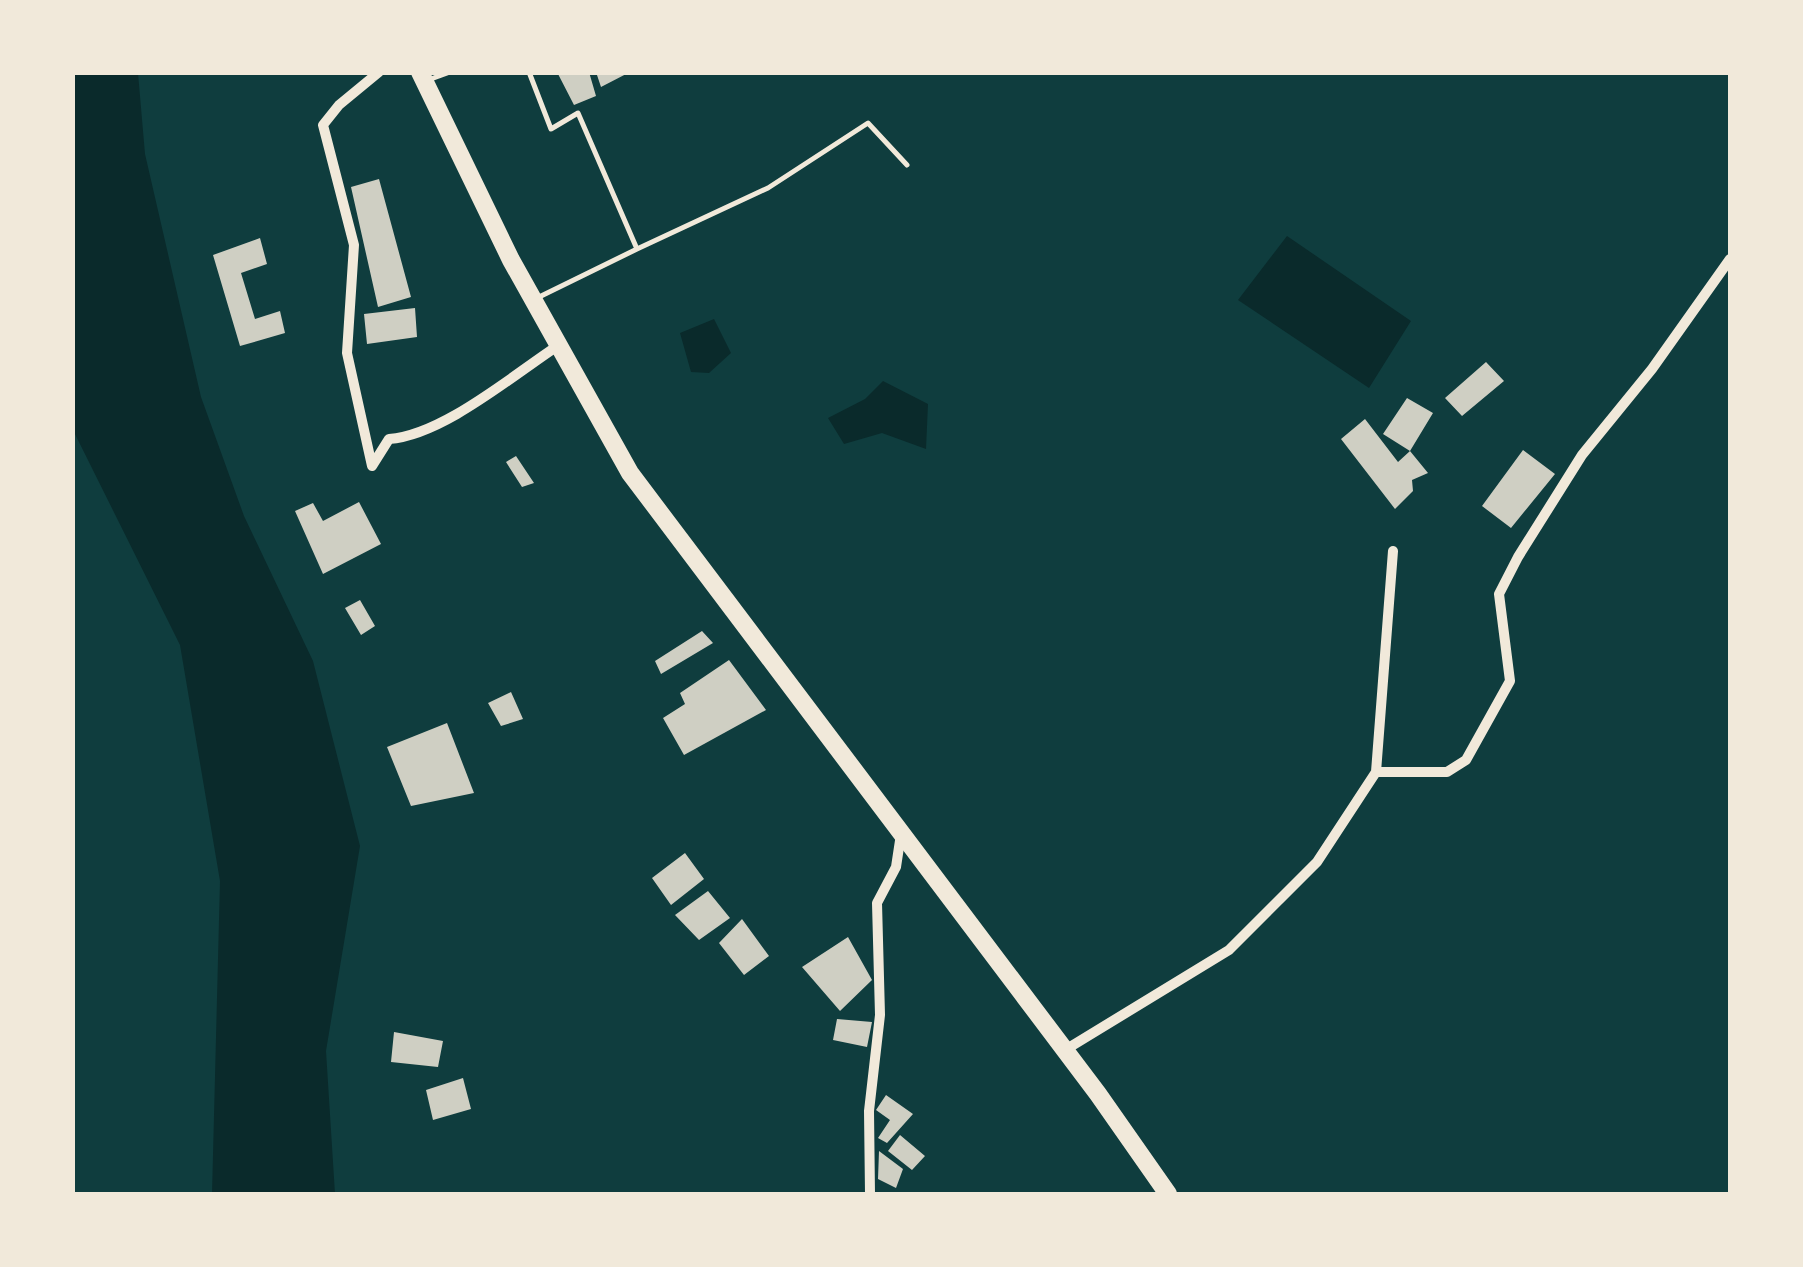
<svg xmlns="http://www.w3.org/2000/svg" width="1803" height="1267" font-family="Quicksand,sans-serif">
<style>
.water{fill:#0a2a2b}
.building{fill:#cfcfc3}
.lines{fill:none;stroke-linecap:round;stroke-linejoin:round}
.service{stroke:#f1e9da;stroke-width:5}
.minor{stroke:#f1e9da;stroke-width:10}
.trunk{stroke:#f1e9da;stroke-width:18}
</style>
<rect width="100%" height="100%" fill="#0f3d3e"/>
<!-- water -->
<path class="water" d="M 73,72 L 138,73 L 145,154 L 201,397 L 244,516 L 313,661 L 360,846 L 326,1051 L 335,1194 L 212,1194 L 220,881 L 180,645 L 73,430 Z
M 1287,236 L 1411,321 L 1369,388 L 1238,300 Z
M 714,319 L 731,353 L 709,373 L 691,372 L 680,333 Z
M 883,381 L 928,404 L 926,449 L 882,433 L 844,444 L 828,418 L 865,399 Z"/>
<!-- building -->
<path class="building" d="M 557,72 L 589,72 L 596,96 L 574,105 Z
M 596,72 L 630,72 L 601,87 Z
M 379,179 L 411,297 L 378,307 L 351,187 Z
M 260,238 L 267,264 L 241,273 L 255,319 L 280,311 L 285,333 L 240,346 L 213,255 Z
M 415,308 L 417,337 L 367,344 L 364,314 Z
M 1486,362 L 1504,381 L 1462,416 L 1445,398 Z
M 1407,398 L 1433,413 L 1410,451 L 1383,434 Z
M 1365,419 L 1398,462 L 1410,451 L 1428,473 L 1412,480 L 1413,491 L 1395,509 L 1341,439 Z
M 1523,450 L 1555,474 L 1511,528 L 1482,506 Z
M 516,456 L 534,483 L 522,487 L 506,462 Z
M 359,502 L 381,544 L 323,574 L 295,511 L 313,503 L 323,521 Z
M 360,600 L 375,626 L 361,635 L 345,608 Z
M 702,631 L 713,643 L 661,674 L 655,661 Z
M 729,660 L 766,710 L 684,755 L 663,718 L 685,704 L 680,693 Z
M 511,692 L 523,719 L 501,726 L 488,703 Z
M 447,723 L 474,793 L 411,806 L 387,747 Z
M 685,853 L 704,879 L 671,905 L 652,878 Z
M 708,891 L 730,918 L 699,940 L 675,915 Z
M 742,919 L 769,956 L 744,975 L 719,943 Z
M 848,937 L 872,980 L 840,1011 L 802,967 Z
M 837,1019 L 872,1022 L 867,1047 L 833,1040 Z
M 394,1032 L 443,1041 L 438,1067 L 391,1062 Z
M 463,1078 L 471,1109 L 433,1120 L 426,1090 Z
M 886,1095 L 913,1114 L 887,1143 L 878,1138 L 890,1120 L 876,1110 Z
M 900,1135 L 925,1156 L 912,1170 L 888,1151 Z
M 879,1151 L 903,1169 L 896,1188 L 878,1179 Z"/>
<g class="lines">
<!-- service -->
<path class="service" d="M 529,72 L 551,129 L 578,113 L 637,249 L 768,188 L 868,123 L 907,165
M 428,80 L 450,72
M 537,298 L 637,249"/>
<!-- minor -->
<path class="minor" d="M 372,466 L 347,353 L 354,245 L 323,125 L 339,105 L 379,72
M 372,466 L 389,439 C 443,435 513,375 559,345
M 1393,551 L 1376,772 L 1447,772 L 1466,760 L 1510,681 L 1499,594 L 1518,557 L 1582,455 L 1652,369 L 1730,259
M 1065,1050 L 1229,950 L 1317,862 L 1376,772
M 870,1194 L 869,1111 L 880,1015 L 877,903 L 896,867 L 901,834"/>
<!-- trunk -->
<path class="trunk" d="M 420,72 L 511,260 L 630,473 L 1098,1094 L 1168,1194"/>
</g>
<!-- border -->
<rect width="1803" height="1267" fill="none" stroke="#f1e9da" stroke-width="150"/>
</svg>
